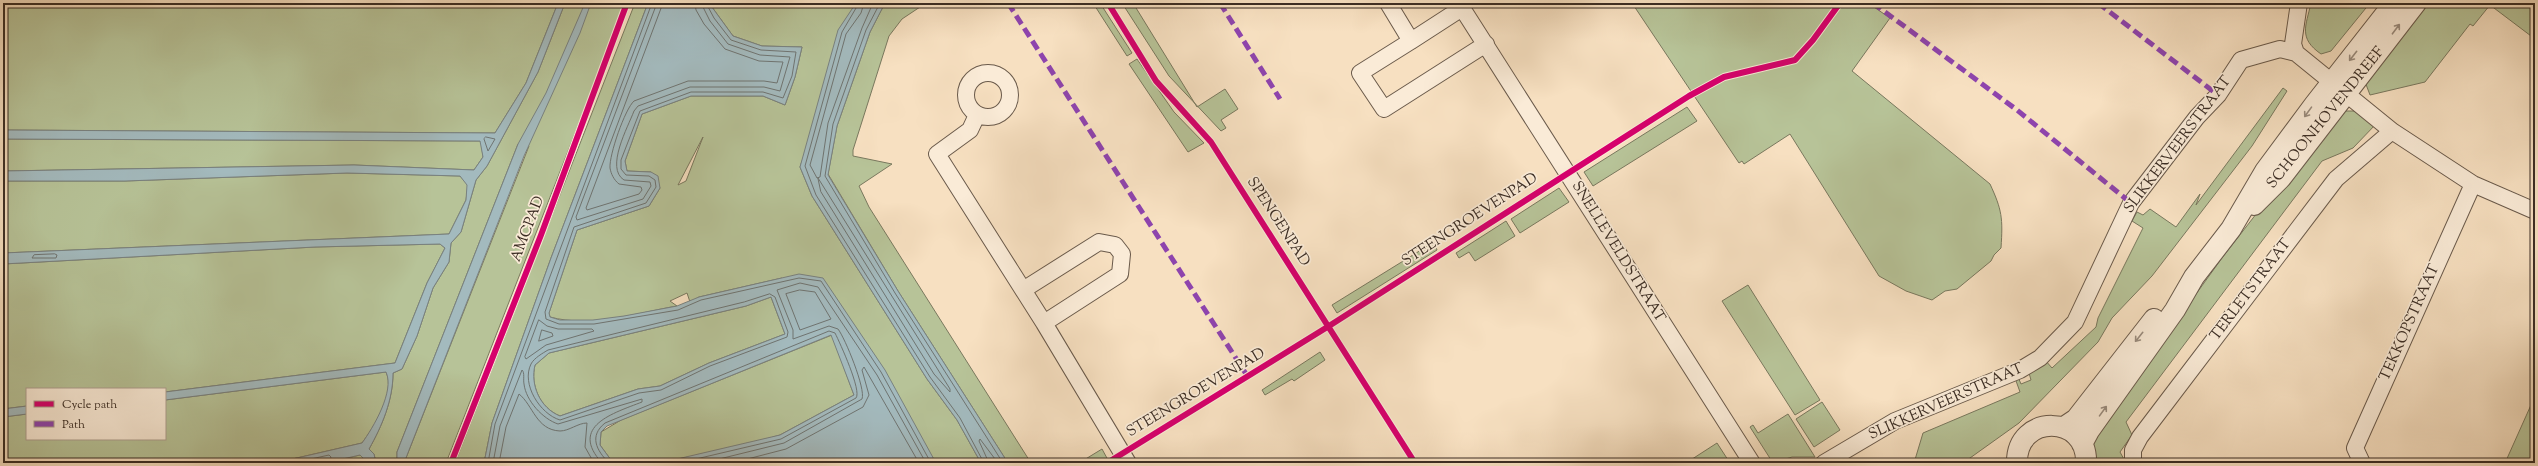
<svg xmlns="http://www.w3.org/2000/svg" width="2538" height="466" font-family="'Sorts Mill Goudy',serif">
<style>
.green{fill:#b7c398;stroke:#79785e;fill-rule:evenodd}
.water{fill:#a3babe;stroke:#798280;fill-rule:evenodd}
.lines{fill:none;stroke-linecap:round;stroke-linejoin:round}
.shore{stroke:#6f7471;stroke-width:1}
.minor-casing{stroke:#6a5a4b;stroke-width:18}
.tertiary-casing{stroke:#6a5a4b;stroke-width:22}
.minor{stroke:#faebd7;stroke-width:16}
.tertiary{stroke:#faebd7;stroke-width:20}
.quiet{stroke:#8e44ad;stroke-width:5;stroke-dasharray:10 5;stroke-linecap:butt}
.cycleway-casing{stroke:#faebd7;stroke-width:8}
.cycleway{stroke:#d6006c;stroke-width:6}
.oneway{stroke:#9a8c7e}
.labels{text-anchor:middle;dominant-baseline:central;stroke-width:3.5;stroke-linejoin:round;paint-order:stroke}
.street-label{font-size:15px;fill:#3b2d24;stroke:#faebd7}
</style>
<rect width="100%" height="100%" fill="#f7e0c1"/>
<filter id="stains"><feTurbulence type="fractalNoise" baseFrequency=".005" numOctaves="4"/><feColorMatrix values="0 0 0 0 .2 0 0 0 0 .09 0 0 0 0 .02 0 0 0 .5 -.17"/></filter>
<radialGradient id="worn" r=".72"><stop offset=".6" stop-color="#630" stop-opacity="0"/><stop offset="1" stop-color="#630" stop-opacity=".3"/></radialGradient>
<!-- green -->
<path class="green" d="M 3,3 L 558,3 L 526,83 L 495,133 L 3,130 Z
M 565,3 L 626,3 L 446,463 L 404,463 L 529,146 L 518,144 L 397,452 L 397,463 L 376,463 L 374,454 L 369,449 C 382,426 393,400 393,373 L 402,369 L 417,336 L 433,288 L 449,262 L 451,243 L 461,232 L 476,180 L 487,166 L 538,72 Z
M 635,3 L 648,3 L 551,258 L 492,423 L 484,463 L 455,463 Z
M 709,3 L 856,3 L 800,167 L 812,196 L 927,379 L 957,420 L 981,463 L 879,463 L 913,422 L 782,278 L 699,297 L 690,302 L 687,293 L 670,301 L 677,306 C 637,313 590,328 550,317 L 549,313 L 577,230 L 649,206 L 660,188 L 651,172 L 627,171 L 625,161 L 642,114 L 691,96 L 763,96 L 785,105 L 795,77 L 802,47 L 762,46 L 733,36 ZM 703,137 L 686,181 L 678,185 Z
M 885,3 L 926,3 L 902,19 L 889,36 L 853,150 L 853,156 L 892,164 L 859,186 L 869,207 L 1031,463 L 1008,463 L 898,291 L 828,174 L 837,126 L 870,32 Z
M 1093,3 L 1100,3 L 1132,53 L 1127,56 Z
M 1122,3 L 1133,3 L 1197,107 L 1225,89 L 1238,109 L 1221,120 L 1226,128 L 1221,131 L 1169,76 Z
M 1632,3 L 1868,3 L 1890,18 L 1852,71 L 1990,184 C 2002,210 2003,218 2001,248 L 1994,255 L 1991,261 L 1957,289 L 1945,291 L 1932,300 L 1906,291 L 1879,276 L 1790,134 L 1744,164 L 1742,161 L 1739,163 Z
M 2311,3 L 2370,3 L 2331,51 L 2321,54 C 2298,38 2306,26 2311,3 Z
M 2422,3 L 2525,3 L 2535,11 L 2535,39 L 2490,5 L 2473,26 L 2470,24 L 2425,82 L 2370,95 L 2364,79 Z
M 1137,59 L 1174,112 L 1204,143 L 1188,152 L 1129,64 Z
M 2283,88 L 2287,91 L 2252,146 L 2152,276 L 2112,318 L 2098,342 L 2019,423 L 1963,463 L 1914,463 L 1923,433 L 2020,392 L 2015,378 L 2018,377 L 2021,384 L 2031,380 L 2029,373 L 2045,360 L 2052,368 L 2096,327 L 2098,318 L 2143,228 L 2132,221 L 2137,212 L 2143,215 L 2150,209 L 2176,227 L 2200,194 L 2196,205 Z
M 1687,107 L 1697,121 L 1593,186 L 1584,172 Z
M 2336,111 L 2360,111 L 2376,124 L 2353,148 L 2322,161 L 2126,422 L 2132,435 L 2120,452 L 2126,463 L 2091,463 L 2095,434 L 2222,258 Z
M 3,139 L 481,141 L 483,157 L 474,170 L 354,165 L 3,171 Z
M 347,173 L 460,176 L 468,185 L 466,200 L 449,234 L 3,253 L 3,181 L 125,181 Z
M 1559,188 L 1569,202 L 1520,233 L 1511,219 Z
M 1506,221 L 1515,236 L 1475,261 L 1469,252 L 1459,258 L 1456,253 Z
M 1434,242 L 1437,250 L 1337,313 L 1332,305 Z
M 440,244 L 445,248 L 427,283 L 395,363 L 165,392 L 165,389 L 27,389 L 27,406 L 3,409 L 3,264 L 315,247 Z
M 1748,285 L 1820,400 L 1795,415 L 1722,301 Z
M 771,297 L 785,334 L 709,363 L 660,386 L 638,389 L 560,416 C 540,408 530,385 535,365 L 549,353 L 746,306 Z
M 832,335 L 854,395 L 780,435 L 753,443 L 660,463 L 617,463 L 611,460 L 600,445 L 601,432 L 621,420 Z
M 1320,352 L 1325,360 L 1294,381 L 1292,379 L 1265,395 L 1262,390 Z
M 386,372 C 396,394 374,427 362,443 L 275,463 L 3,463 L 3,417 L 27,414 L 27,439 L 165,439 L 165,400 Z
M 2535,396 L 2535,447 L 2529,463 L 2505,463 Z
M 1822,402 L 1840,430 L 1814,447 L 1796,419 Z
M 1788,414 L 1815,457 L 1792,457 L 1773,463 L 1750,427 L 1753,425 L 1758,433 Z
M 1717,443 L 1730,463 L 1686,463 Z
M 1102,449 L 1108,460 L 1103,463 L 1079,463 Z
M 360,455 L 368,463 L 325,463 Z"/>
<!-- water -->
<path class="water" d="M 558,3 L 565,3 L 538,72 L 487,166 L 476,180 L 461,232 L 451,243 L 449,262 L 433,288 L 417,336 L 402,369 L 393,373 C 393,400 382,426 369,449 L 374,454 L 376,463 L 368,463 L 360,455 L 325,463 L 275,463 L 362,443 C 373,428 395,391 386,372 L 165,400 L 165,392 L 395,363 L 427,283 L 445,248 L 440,244 L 315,247 L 3,264 L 3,253 L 449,234 L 466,200 L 467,185 L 460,176 L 347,173 L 125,181 L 3,181 L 3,171 L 354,165 L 474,170 L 483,157 L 480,141 L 3,139 L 3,130 L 495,133 L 526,83 Z
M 585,3 L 591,3 L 580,33 L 524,156 L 404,463 L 397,463 L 397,452 L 518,144 L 546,93 Z
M 648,3 L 709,3 L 733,36 L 762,46 L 802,47 L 795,77 L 785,105 L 763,96 L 691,96 L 642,114 L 625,161 L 627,171 L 651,172 L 658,176 L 660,188 L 649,206 L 577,230 L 549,313 L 550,317 L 560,320 L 593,320 L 624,316 L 677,306 L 699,297 L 799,274 L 823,278 L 885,370 L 936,463 L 660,463 L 780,435 L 854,395 L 831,335 L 607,426 L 601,432 L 600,445 L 611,460 L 617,463 L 484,463 L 492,423 L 551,258 ZM 771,297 L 785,334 L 709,363 L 660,386 L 638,389 L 560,416 C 540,408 530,385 535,365 L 549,353 L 746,306 Z
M 856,3 L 885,3 L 870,32 L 837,126 L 828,175 L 898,291 L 1008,463 L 981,463 L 957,420 L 927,379 L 812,196 L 800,167 L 838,30 Z
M 27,406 L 27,414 L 3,417 L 3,409 Z"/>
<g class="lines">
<!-- shore -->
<path class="shore" d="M 657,3 L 576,217 L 577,220 L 643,199 L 651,186 L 650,182 L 624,180 C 605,168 628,127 634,111 L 638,106 L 690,87 L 764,87 L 780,91 L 790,57 L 760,55 L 728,44 L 710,21 L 701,3
M 663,3 L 586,208 L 587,210 L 639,194 L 642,190 L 641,187 L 619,184 C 614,180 611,174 610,168 C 609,155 625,109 634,101 L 688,81 L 764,81 L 777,83 L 783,62 L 759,61 L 725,49 L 704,24 L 696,10 L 695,3
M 706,3 L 714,18 L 731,40 L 761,50 L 796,52 L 792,76 L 783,98 L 763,92 L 691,92 L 640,111 L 621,160 L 621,169 L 626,175 L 649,176 L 655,180 L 656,187 L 646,203 L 574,227 L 545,312 L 546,319 L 559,324 L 594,324 L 678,310 L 701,300 L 799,278 L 821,281 L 881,372 L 931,463
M 859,3 L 842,32 L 805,166 L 816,195 L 930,377 L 960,418 L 984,463
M 864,3 L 861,13 L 846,34 L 810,165 L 817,178 L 820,177 L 828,123 L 862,28 L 873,3
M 880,3 L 866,30 L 833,124 L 825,176 L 895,293 L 1003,463
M 486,137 L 495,139 L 488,151 L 484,139 Z
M 818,178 L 950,389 L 950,392 L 934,374 L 821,192 Z
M 55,254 L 57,255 L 56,258 L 32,258 L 34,255 Z
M 800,290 L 815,292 L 831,319 L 800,330 L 786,294 Z
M 770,294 L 775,297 L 788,332 L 787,337 L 710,366 L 661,390 L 639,393 L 560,420 C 540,414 521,384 531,364 C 534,358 543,353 548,350 L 744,302 Z
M 539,320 L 547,326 L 558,329 L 592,329 L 594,331 L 546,345 L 526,359 L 525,357 Z
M 542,330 L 552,333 L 553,336 L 539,341 Z
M 293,463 L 329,455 L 331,457 L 329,463
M 488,463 L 495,424 L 652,3
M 493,463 L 500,426 L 522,370 C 525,373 523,379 524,384 C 526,401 543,419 558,424 L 642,399 L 642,402 C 614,413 568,426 602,463
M 499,463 L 506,427 L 519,394 C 533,405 536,430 560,431 C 569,431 578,423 587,423 L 585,447 L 594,463
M 609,463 C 596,450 589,436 605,423 L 829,331 L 835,333 C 840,343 862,391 856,398 L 781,439 L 679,463
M 703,463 L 784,443 L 862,399 C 866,389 845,338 838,329 L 829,326 L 793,339 L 793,330 L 777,290 L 800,283 L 818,287 L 877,375 L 926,463
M 732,463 L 786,449 L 863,407 L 869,395 L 862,370 L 864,367 L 919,463
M 989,463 L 979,441 L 980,439 L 998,463"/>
<!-- minor casing -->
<g class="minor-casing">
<path id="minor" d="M 1388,3 L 1411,41 L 1462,8 L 1752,463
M 1411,41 L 1360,73 L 1384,109 L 1486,44
M 2296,53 L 2293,44 L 2299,3
M966 95a22 22 0 1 1 44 0a22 22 0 1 1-44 0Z
M 977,115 L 970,130 L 937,154 L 1044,323 L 1128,463
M 1023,290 L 1099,242 L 1115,245 L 1122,254 L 1120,274 L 1044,323
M 1824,463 L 1895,421 L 2020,370 L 2040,358 L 2075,322 L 2131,203 L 2197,117 L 2218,95 L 2241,60 L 2280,49 L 2296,53 L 2392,131 L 2473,184 L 2535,211
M 2133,463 L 2133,450 L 2140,437 L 2336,179 L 2392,131
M 2362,463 L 2355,448 L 2473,184"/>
</g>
<!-- tertiary casing -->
<g class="tertiary-casing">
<path id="tertiary" d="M 2254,205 L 2281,178 L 2416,3
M 2064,427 L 2076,419 L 2154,319
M 2082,444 L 2089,431 L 2175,310 L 2194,277 L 2231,229 L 2265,171 L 2314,105 L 2394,3
M 2017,463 C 2016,413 2088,414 2086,463"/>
</g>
<!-- minor -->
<use href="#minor" class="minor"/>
<!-- tertiary -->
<use href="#tertiary" class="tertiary"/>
<!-- quiet -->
<path class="quiet" d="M 1008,3 L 1248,377
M 1220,3 L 1280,99
M 1873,3 L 2017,110 L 2131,203
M 2098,3 L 2218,95"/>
<!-- cycleway casing -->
<g class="cycleway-casing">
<path id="cycleway" d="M 1108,3 L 1156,81 L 1211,142 L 1415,463
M 451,463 L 541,235 L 627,3
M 1107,463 L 1329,326 L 1689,96 L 1724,77 L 1795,60 L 1813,40 L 1840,3"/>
</g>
<!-- cycleway -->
<use href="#cycleway" class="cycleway"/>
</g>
<!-- one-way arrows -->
<defs><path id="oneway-shaft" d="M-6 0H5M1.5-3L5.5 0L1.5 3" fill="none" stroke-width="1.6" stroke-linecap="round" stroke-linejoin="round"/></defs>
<g class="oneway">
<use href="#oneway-shaft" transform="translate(2396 29) rotate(-53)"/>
<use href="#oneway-shaft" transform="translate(2353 56) rotate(128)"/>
<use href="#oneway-shaft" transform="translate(2308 112) rotate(126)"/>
<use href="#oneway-shaft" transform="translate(2139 337) rotate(129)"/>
<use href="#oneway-shaft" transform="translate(2103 411) rotate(-54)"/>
</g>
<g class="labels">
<!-- street labels -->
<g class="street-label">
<text transform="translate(2326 118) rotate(-51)">SCHOONHOVENDREEF</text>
<text transform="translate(2178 145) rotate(-53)">SLIKKERVEERSTRAAT</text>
<text transform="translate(1470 220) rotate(-33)">STEENGROEVENPAD</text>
<text transform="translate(1278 222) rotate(57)">SPENGENPAD</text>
<text transform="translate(528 229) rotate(-69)">AMCPAD</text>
<text transform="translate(1618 252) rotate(58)">SNELLEVELDSTRAAT</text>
<text transform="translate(2251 290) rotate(-53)">TERLETSTRAAT</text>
<text transform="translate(2410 323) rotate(-66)">TEKKOPSTRAAT</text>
<text transform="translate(1196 393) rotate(-31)">STEENGROEVENPAD</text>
<text transform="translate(1946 402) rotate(-24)">SLIKKERVEERSTRAAT</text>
</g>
</g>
<!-- margin -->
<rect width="2538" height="466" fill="none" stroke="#f7e0c1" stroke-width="16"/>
<rect x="4" y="4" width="2530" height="458" fill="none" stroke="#3b2d24" stroke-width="2"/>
<rect x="8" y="8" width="2522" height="450" fill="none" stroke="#3b2d24"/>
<!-- legend -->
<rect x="26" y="388" width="140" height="52" fill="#faebd7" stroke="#ae9f8f"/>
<rect x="34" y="401" width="20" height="6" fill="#d6006c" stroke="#ae9f8f"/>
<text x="62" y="408" font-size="12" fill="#3b2d24">Cycle path</text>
<rect x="34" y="421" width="20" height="6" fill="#8e44ad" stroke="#ae9f8f"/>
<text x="62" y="428" font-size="12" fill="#3b2d24">Path</text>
<rect width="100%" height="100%" filter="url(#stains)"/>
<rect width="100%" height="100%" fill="url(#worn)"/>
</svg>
